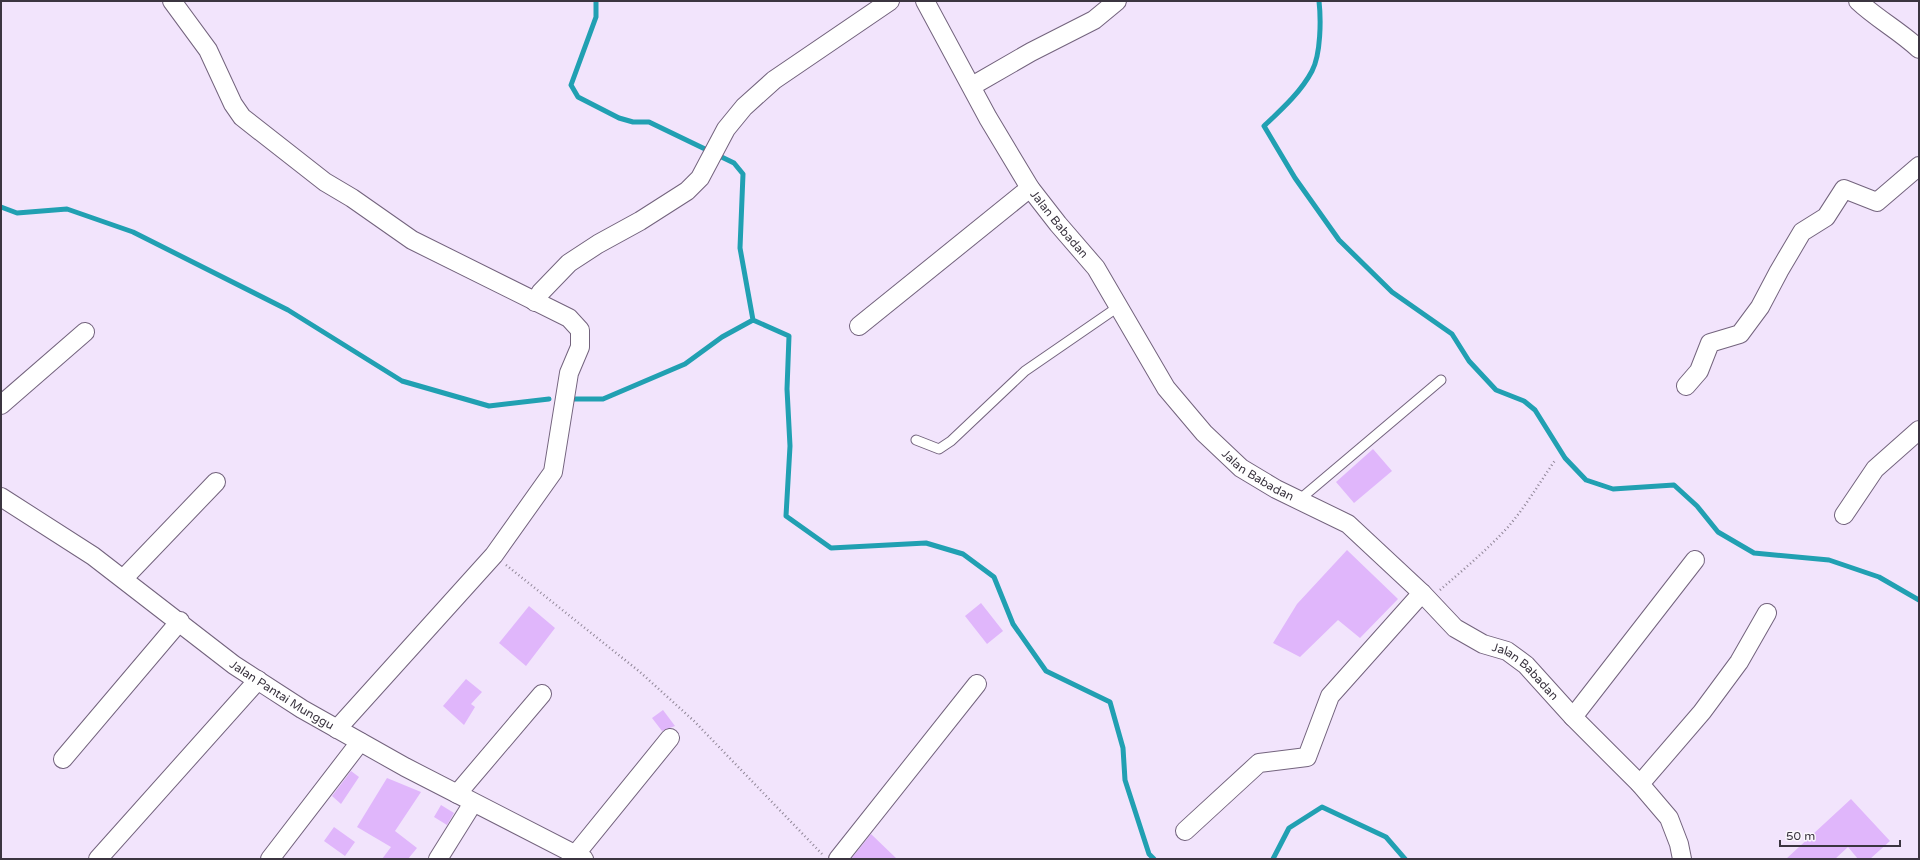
<svg xmlns="http://www.w3.org/2000/svg" width="1920" height="860" font-family="'Varela Round',sans-serif">
<style>
.lines{fill:none;stroke-linecap:round;stroke-linejoin:round}
.stream{stroke:#21a0b2;stroke-width:5}
.building{fill:#e0b6fb}
.lane-casing{stroke:#73637d;stroke-width:11}
.street-casing{stroke:#73637d;stroke-width:20}
.path{stroke:#8f8596;stroke-width:2.5;stroke-dasharray:1 3;stroke-linecap:butt}
.lane{stroke:#fff;stroke-width:9}
.street{stroke:#fff;stroke-width:18}
.labels{text-anchor:middle;dominant-baseline:central;stroke-width:3;stroke-linejoin:round;paint-order:stroke}
.street-label{font-size:12px;fill:#3b3540;stroke:#faf6fc}
</style>
<rect width="100%" height="100%" fill="#f2e4fc"/>
<g class="lines">
<!-- stream -->
<path class="stream" d="M 596,1 L 596,17 L 571,85 L 578,97 L 619,118 L 633,122 L 649,122 L 734,163 L 743,174 L 740,248 L 753,320
M 1319,1 C 1321,19 1321,54 1312,71 C 1301,92 1281,110 1264,126 L 1295,178 L 1339,240 L 1392,292 L 1452,334 L 1469,361 L 1496,390 L 1524,401 L 1535,410 L 1565,458 L 1586,480 L 1613,489 L 1674,485 L 1697,506 L 1718,532 L 1754,553 L 1829,560 L 1879,577 L 1919,600
M 1,207 L 17,213 L 67,209 L 133,232 L 288,310 L 402,381 L 489,406 L 549,399
M 572,399 L 603,399 L 685,364 L 722,337 L 753,320 L 789,336 L 787,389 L 790,446 L 786,516 L 831,548 L 926,543 L 963,554 L 994,577 L 1013,624 L 1046,671 L 1110,702 L 1123,748 L 1125,780 L 1149,854 L 1154,859
M 1273,859 L 1289,828 L 1322,807 L 1386,837 L 1405,859"/>
</g>
<!-- building -->
<path class="building" d="M 1373,449 L 1392,471 L 1354,503 L 1336,482 Z
M 1347,550 L 1398,599 L 1360,638 L 1338,620 L 1300,657 L 1273,643 L 1297,604 Z
M 981,603 L 1003,631 L 987,644 L 965,616 Z
M 529,606 L 555,628 L 526,666 L 499,643 Z
M 466,679 L 482,692 L 471,704 L 475,707 L 464,725 L 443,706 Z
M 663,710 L 675,726 L 662,731 L 652,718 Z
M 351,771 L 359,777 L 341,804 L 332,796 Z
M 387,778 L 421,792 L 395,831 L 417,848 L 408,859 L 382,859 L 391,847 L 357,827 Z
M 1851,799 L 1890,841 L 1870,859 L 1858,859 L 1848,847 L 1835,859 L 1786,859 Z
M 441,805 L 454,813 L 447,825 L 434,817 Z
M 334,827 L 355,842 L 345,856 L 324,841 Z
M 871,834 L 897,859 L 851,859 Z"/>
<g class="lines">
<!-- lane casing -->
<g class="lane-casing">
<path id="lane" d="M 916,440 L 939,449 L 951,441 L 1025,371 L 1118,307
M 1299,500 L 1441,380"/>
</g>
<!-- street casing -->
<g class="street-casing">
<g id="street">
<path d="M 172,1 L 208,50 L 233,104 L 242,117 L 325,182 L 352,198 L 412,240 L 569,318 L 580,330 L 580,347 L 569,373 L 553,472 L 494,555 L 337,729"/>
<path id="s1" d="M 925,1 L 988,118 L 1030,188 L 1058,224 L 1096,268 L 1166,388 L 1204,433 L 1241,468 L 1276,489 L 1348,524 L 1422,593 L 1455,628 L 1483,644 L 1507,651 L 1526,665 L 1573,717 L 1640,784 L 1669,818 L 1679,844 L 1682,859"/>
<path d="M 1858,1 C 1877,19 1900,31 1919,49"/>
<path d="M 972,86 L 1031,52 L 1094,20 L 1117,1"/>
<path d="M 535,302 L 541,292 L 569,263 L 598,244 L 640,221 L 687,191 L 700,178 L 726,129 L 744,107 L 774,80 L 890,1"/>
<path d="M 859,326 L 1030,188"/>
<path d="M 1686,386 L 1699,371 L 1710,343 L 1740,334 L 1760,307 L 1779,271 L 1802,232 L 1826,217 L 1844,189 L 1877,202 L 1919,166"/>
<path d="M 1,405 L 85,332"/>
<path id="s2" d="M 1,497 L 93,556 L 234,665 L 302,709 L 405,767 L 584,859"/>
<path d="M 1844,515 L 1875,469 L 1919,430"/>
<path d="M 124,578 L 216,482"/>
<path d="M 1573,717 L 1695,560"/>
<path d="M 63,759 L 180,621"/>
<path d="M 1640,784 L 1702,712 L 1739,662 L 1767,613"/>
<path d="M 457,794 L 542,694"/>
<path d="M 1185,831 L 1259,763 L 1307,757 L 1330,696 L 1422,593"/>
<path d="M 575,855 L 670,738"/>
<path d="M 98,859 L 258,680"/>
<path d="M 270,859 L 360,742"/>
<path d="M 438,859 L 473,803"/>
<path d="M 838,859 L 977,684"/>
</g>
</g>
<!-- path -->
<path class="path" d="M 506,565 L 640,672 L 694,721 L 822,854
M 1440,590 C 1463,570 1487,550 1508,527 C 1526,506 1540,482 1556,459"/>
<!-- lane -->
<use href="#lane" class="lane"/>
<!-- street -->
<use href="#street" class="street"/>
</g>
<g class="labels">
<!-- street labels -->
<g class="street-label">
<text stroke="none"><textPath href="#s1" startOffset="261">Jalan Babadan</textPath></text>
<text stroke="none"><textPath href="#s1" startOffset="585">Jalan Babadan</textPath></text>
<text stroke="none"><textPath href="#s1" startOffset="921">Jalan Babadan</textPath></text>
<text stroke="none"><textPath href="#s2" startOffset="344">Jalan Pantai Munggu</textPath></text>
</g>
</g>
<!-- border -->
<rect width="1920" height="860" fill="none" stroke="#3b3540" stroke-width="4"/>
<!-- scale -->
<path d="M1780 840v6h120v-6" fill="none" stroke="#3b3540" stroke-width="2"/>
<text x="1786" y="840" font-size="12" fill="#3b3540" stroke="#faf6fc" stroke-width="3" paint-order="stroke">50 m</text>
</svg>
